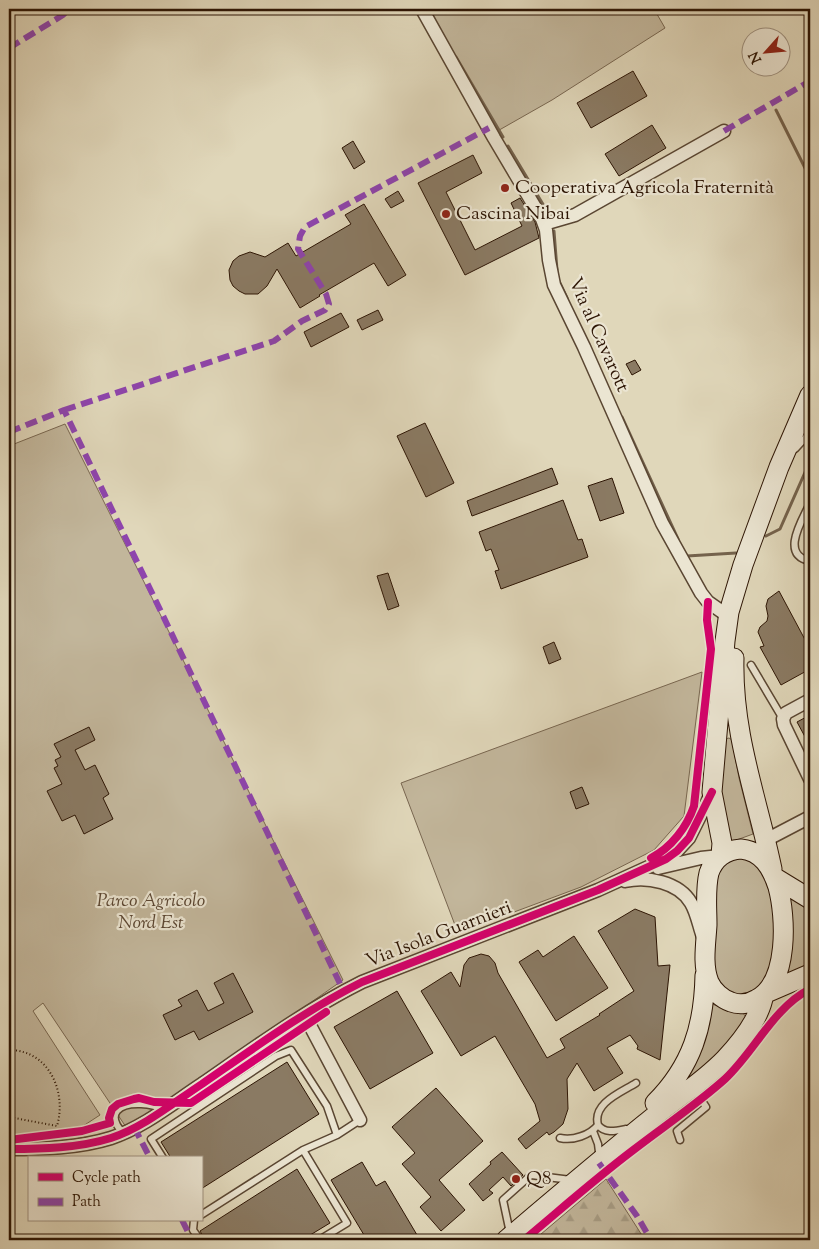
<svg xmlns="http://www.w3.org/2000/svg" width="819" height="1249" font-family="'Sorts Mill Goudy',serif">
<style>
.green{fill:#c2b69b;stroke:#786650}
.forest{fill:url(#forest-firs);stroke:#786650}
.lines{fill:none;stroke-linecap:round;stroke-linejoin:round}
.stream{stroke:#74624c;stroke-width:3}
.building{fill:#8a7a63;stroke:#2d1504}
.lane-casing{stroke:#5a4632;stroke-width:9}
.street-casing{stroke:#5a4632;stroke-width:15}
.secondary-casing{stroke:#2d1504;stroke-width:21}
.path{stroke:#2d1504;stroke-width:2;stroke-dasharray:1 2.5;stroke-linecap:butt}
.lane{stroke:#ebe5d2;stroke-width:6}
.street{stroke:#ebe5d2;stroke-width:12}
.secondary{stroke:#ebe5d2;stroke-width:19}
.quiet{stroke:#8e44ad;stroke-width:6;stroke-dasharray:12 6;stroke-linecap:butt}
.cycleway-casing{stroke:#ebe5d2;stroke-width:11}
.cycleway{stroke:#d6006c;stroke-width:8}
.poi-dot{fill:#8f2418;stroke:#ebe5d2;stroke-width:2}
.labels{text-anchor:middle;dominant-baseline:central;stroke-width:4.5;stroke-linejoin:round;paint-order:stroke}
.poi-label{font-size:19px;fill:#2d1504;stroke:#ebe5d2;text-anchor:start}
.street-label{font-size:19px;fill:#2d1504;stroke:#ebe5d2}
.park-label{font-size:19px;font-style:italic;fill:#5a4531;stroke:#ebe5d2}
</style>
<defs>
<pattern id="forest-firs" width="22" height="20" patternUnits="userSpaceOnUse" patternTransform="scale(1.25)"><rect width="22" height="20" fill="#c2b69b"/><path d="M5 1l3.5 6h-7zM16 11l3.5 6h-7z" fill="#a79c84"/></pattern>
</defs>
<rect width="100%" height="100%" fill="#e0d7ba"/>
<filter id="stains"><feTurbulence type="fractalNoise" baseFrequency=".004" numOctaves="4"/><feColorMatrix values="0 0 0 0 .2 0 0 0 0 .09 0 0 0 0 .02 0 0 0 .5 -.17"/></filter>
<radialGradient id="worn" r=".72"><stop offset=".6" stop-color="#630" stop-opacity="0"/><stop offset="1" stop-color="#630" stop-opacity=".3"/></radialGradient>
<!-- green -->
<path class="green" d="M 424,9 L 654,9 L 665,28 L 552,100 L 494,133 Z
M 65,424 L 343,980 L 128,1130 L 43,1003 L 33,1011 L 100,1115 L 80,1128 L 9,1138 L 9,446 Z
M 702,672 L 684,816 L 654,850 L 581,887 L 458,933 L 401,783 Z
M 729,738 L 732,740 L 739,778 L 753,834 L 731,842 L 715,828 L 725,739 Z
M 731,856 L 754,859 L 772,888 L 776,947 L 764,985 L 739,997 L 716,984 L 713,977 L 714,876 Z
M 782,886 L 802,904 L 810,909 L 810,967 L 782,975 Z
M 712,1004 L 728,1010 L 742,1012 L 746,1017 L 736,1037 L 674,1094 Z"/>
<!-- forest -->
<path class="forest" d="M 606,1179 L 645,1240 L 534,1240 Z"/>
<g class="lines">
<!-- stream -->
<path class="stream" d="M 456,57 L 503,137
M 776,110 L 810,178
M 508,146 L 547,211
M 554,231 L 557,270
M 558,279 L 567,298
M 622,417 L 678,539
M 766,536 L 780,529 L 810,461
M 685,553 L 687,556 L 736,553"/>
</g>
<!-- building -->
<path class="building" d="M 633,71 L 647,96 L 591,128 L 577,103 Z
M 652,125 L 666,148 L 619,176 L 605,154 Z
M 353,141 L 365,162 L 354,169 L 342,148 Z
M 473,155 L 482,173 L 446,192 L 475,250 L 522,226 L 511,203 L 520,198 L 535,222 L 539,238 L 465,275 L 418,183 Z
M 398,191 L 404,201 L 391,208 L 385,199 Z
M 364,204 L 406,275 L 388,286 L 374,263 L 319,295 L 320,296 L 300,308 L 277,269 L 267,286 L 258,294 L 245,294 L 239,291 L 233,286 L 230,280 L 229,270 L 233,261 L 239,256 L 250,252 L 265,257 L 288,243 L 296,256 L 351,224 L 345,215 Z
M 378,310 L 383,320 L 362,330 L 357,320 Z
M 341,313 L 349,327 L 311,347 L 304,332 Z
M 635,360 L 641,370 L 632,375 L 626,364 Z
M 425,423 L 454,483 L 426,497 L 397,436 Z
M 552,468 L 558,484 L 472,516 L 467,501 Z
M 612,478 L 624,513 L 600,521 L 588,486 Z
M 563,500 L 578,540 L 582,539 L 588,557 L 501,589 L 495,571 L 499,570 L 491,549 L 486,551 L 479,532 Z
M 388,573 L 399,606 L 388,610 L 377,576 Z
M 779,591 L 810,649 L 810,669 L 781,685 L 760,647 L 764,646 L 758,632 L 760,627 L 767,621 L 768,616 L 766,606 L 768,599 Z
M 554,642 L 561,659 L 549,664 L 543,647 Z
M 810,715 L 810,746 L 797,722 Z
M 89,727 L 95,740 L 75,750 L 85,770 L 95,765 L 109,794 L 103,798 L 113,819 L 84,834 L 75,815 L 62,821 L 47,791 L 62,784 L 54,768 L 58,766 L 55,760 L 61,757 L 54,744 Z
M 582,787 L 589,804 L 576,809 L 570,792 Z
M 635,909 L 655,917 L 658,966 L 670,965 L 660,1060 L 637,1049 L 638,1046 L 630,1035 L 607,1048 L 623,1073 L 594,1091 L 577,1063 L 567,1079 L 568,1109 L 563,1124 L 554,1132 L 549,1135 L 547,1132 L 526,1149 L 518,1139 L 540,1121 L 535,1104 L 495,1036 L 461,1056 L 421,991 L 451,972 L 460,987 L 464,965 L 469,958 L 481,954 L 489,956 L 495,963 L 498,973 L 547,1058 L 565,1048 L 560,1039 L 600,1015 L 599,1014 L 634,991 L 598,931 Z
M 574,936 L 608,988 L 556,1021 L 519,962 L 538,950 L 543,957 Z
M 233,973 L 253,1012 L 199,1040 L 194,1031 L 175,1040 L 163,1015 L 182,1006 L 178,1000 L 197,990 L 208,1011 L 224,1003 L 214,983 Z
M 397,991 L 433,1053 L 370,1089 L 334,1027 Z
M 287,1062 L 319,1114 L 201,1189 L 201,1158 L 171,1158 L 161,1142 Z
M 436,1088 L 483,1141 L 439,1180 L 465,1210 L 441,1231 L 420,1207 L 431,1197 L 402,1164 L 415,1153 L 392,1127 Z
M 502,1152 L 523,1175 L 511,1186 L 503,1177 L 489,1190 L 493,1193 L 483,1201 L 469,1184 L 491,1164 L 490,1162 Z
M 362,1162 L 376,1186 L 385,1181 L 420,1240 L 367,1240 L 331,1180 Z
M 297,1169 L 330,1223 L 302,1240 L 205,1240 L 200,1231 Z"/>
<g class="lines">
<!-- lane casing -->
<g class="lane-casing">
<path id="lane" d="M 795,449 L 806,437 L 810,427
M 810,503 C 803,519 779,555 810,561
M 751,665 L 783,719
M 598,1125 C 605,1134 616,1131 626,1129
M 593,1131 L 598,1144 L 599,1152
M 123,1133 C 105,1114 119,1103 141,1104 C 149,1104 157,1107 164,1108
M 560,1138 C 573,1141 590,1135 598,1125 C 592,1103 622,1092 636,1083
M 680,1140 L 677,1131 L 706,1107 L 694,1089
M 163,1158 L 151,1139 L 276,1056 L 291,1050 L 327,1106 L 337,1135
M 201,1215 L 303,1150
M 194,1220 L 193,1230 L 200,1240
M 510,1233 L 503,1200 L 531,1175 L 571,1180
M 319,1240 L 347,1223 L 303,1150 L 337,1135 L 360,1120"/>
</g>
<!-- street casing -->
<g class="street-casing">
<path id="street" d="M 422,9 L 494,138 L 542,219 L 546,230 L 549,260 L 554,285 L 584,347 L 662,523 L 701,593 L 708,602 L 728,616
M 544,224 L 575,215 L 724,131
M 810,700 L 786,713 L 783,719 L 784,725 L 810,779
M 766,840 L 810,817
M 658,868 L 701,858 L 720,856
M 625,881 C 647,876 679,882 691,903 C 697,913 699,926 703,937
M 305,1016 L 360,1120
M 9,1149 C 42,1149 79,1148 111,1138 C 144,1127 173,1103 202,1084 C 254,1048 306,1010 362,982 L 598,890 L 666,859 L 677,851 L 689,838 L 712,792"/>
</g>
<!-- secondary casing -->
<g class="secondary-casing">
<path id="secondary" d="M 734,658 C 732,734 757,797 772,869
M 741,849 C 762,851 772,868 778,887 C 786,917 789,982 757,999 C 749,1004 739,1005 731,1002 C 722,999 713,991 709,982 C 702,965 706,943 707,925 C 707,908 705,889 709,873 C 714,858 725,850 741,849 Z
M 721,855 L 722,843 L 712,792 L 725,641 L 729,612 L 743,565 L 779,467 L 810,395
M 774,877 L 810,899
M 766,993 L 810,974
M 655,1103 C 692,1066 704,1026 705,975
M 506,1240 C 552,1201 599,1161 646,1123 C 672,1101 702,1083 725,1059 C 742,1041 760,1018 764,994"/>
</g>
<!-- path -->
<path class="path" d="M 9,1050 C 49,1050 67,1092 57,1126 L 9,1117"/>
<!-- lane -->
<use href="#lane" class="lane"/>
<!-- street -->
<use href="#street" class="street"/>
<!-- secondary -->
<use href="#secondary" class="secondary"/>
<!-- quiet -->
<path class="quiet" d="M 9,48 L 63,15 L 69,9
M 724,131 L 810,81
M 64,410 L 274,341 L 302,321 L 325,310 L 329,304 L 326,294 L 298,249 L 300,236 L 305,227 L 489,128
M 9,432 L 64,410 L 344,992
M 134,1127 L 150,1158
M 599,1163 L 637,1216 L 651,1240
M 182,1220 L 192,1240"/>
<!-- cycleway casing -->
<g class="cycleway-casing">
<path id="cycleway" d="M 651,858 C 671,848 687,827 694,806 L 711,649 L 707,620 L 708,602
M 9,1140 L 82,1131 L 110,1123 L 109,1118 L 112,1109 L 118,1104 L 134,1099 L 139,1098 L 154,1102 L 191,1103 L 326,1012
M 9,1149 C 42,1149 79,1148 111,1138 C 144,1127 173,1103 202,1084 C 254,1048 306,1010 362,982 L 598,890 L 666,859 L 677,851 L 689,838 L 712,792
M 524,1240 C 560,1210 595,1179 632,1151 C 663,1127 696,1105 725,1079 C 755,1051 773,1008 810,989"/>
</g>
<!-- cycleway -->
<use href="#cycleway" class="cycleway"/>
</g>
<!-- markers -->
<g class="poi-dot">
<circle cx="505" cy="188" r="5"/>
<circle cx="446" cy="214" r="5"/>
<circle cx="516" cy="1179" r="5"/>
</g>
<g class="labels">
<!-- poi labels -->
<g class="poi-label">
<text x="515" y="188">Cooperativa Agricola Fraternità</text>
<text x="456" y="214">Cascina Nibai</text>
<text x="526" y="1179">Q8</text>
</g>
<!-- street labels -->
<g class="street-label">
<text transform="translate(598 335) rotate(66)">Via al Cavarott</text>
<text transform="translate(439 935) rotate(-21)">Via Isola Guarnieri</text>
</g>
<!-- park labels -->
<g class="park-label">
<text x="151" y="901">Parco Agricolo<tspan x="151" dy="22">Nord Est</tspan></text>
</g>
</g>
<!-- margin -->
<rect width="819" height="1249" fill="none" stroke="#e0d7ba" stroke-width="30"/>
<rect x="10" y="10" width="799" height="1229" fill="none" stroke="#2d1504" stroke-width="2.5"/>
<rect x="15" y="15" width="789" height="1219" fill="none" stroke="#2d1504"/>
<!-- legend -->
<rect x="28" y="1156" width="175" height="65" fill="#ebe5d2" stroke="#9f9280"/>
<rect x="38" y="1173" width="25" height="8" fill="#d6006c" stroke="#9f9280"/>
<text x="72" y="1182" font-size="15" fill="#2d1504">Cycle path</text>
<rect x="38" y="1198" width="25" height="8" fill="#8e44ad" stroke="#9f9280"/>
<text x="72" y="1206" font-size="15" fill="#2d1504">Path</text>
<!-- north arrow -->
<g transform="translate(766 52) rotate(243)"><circle r="24" fill="#ebe5d2" stroke="#9f9280"/>
<path d="M0-4L9 19L0 12L-9 19Z" fill="#8f2418"/>
<text y="-8" font-size="14" font-weight="bold" text-anchor="middle" fill="#2d1504">N</text>
</g>
<rect width="100%" height="100%" filter="url(#stains)"/>
<rect width="100%" height="100%" fill="url(#worn)"/>
</svg>
